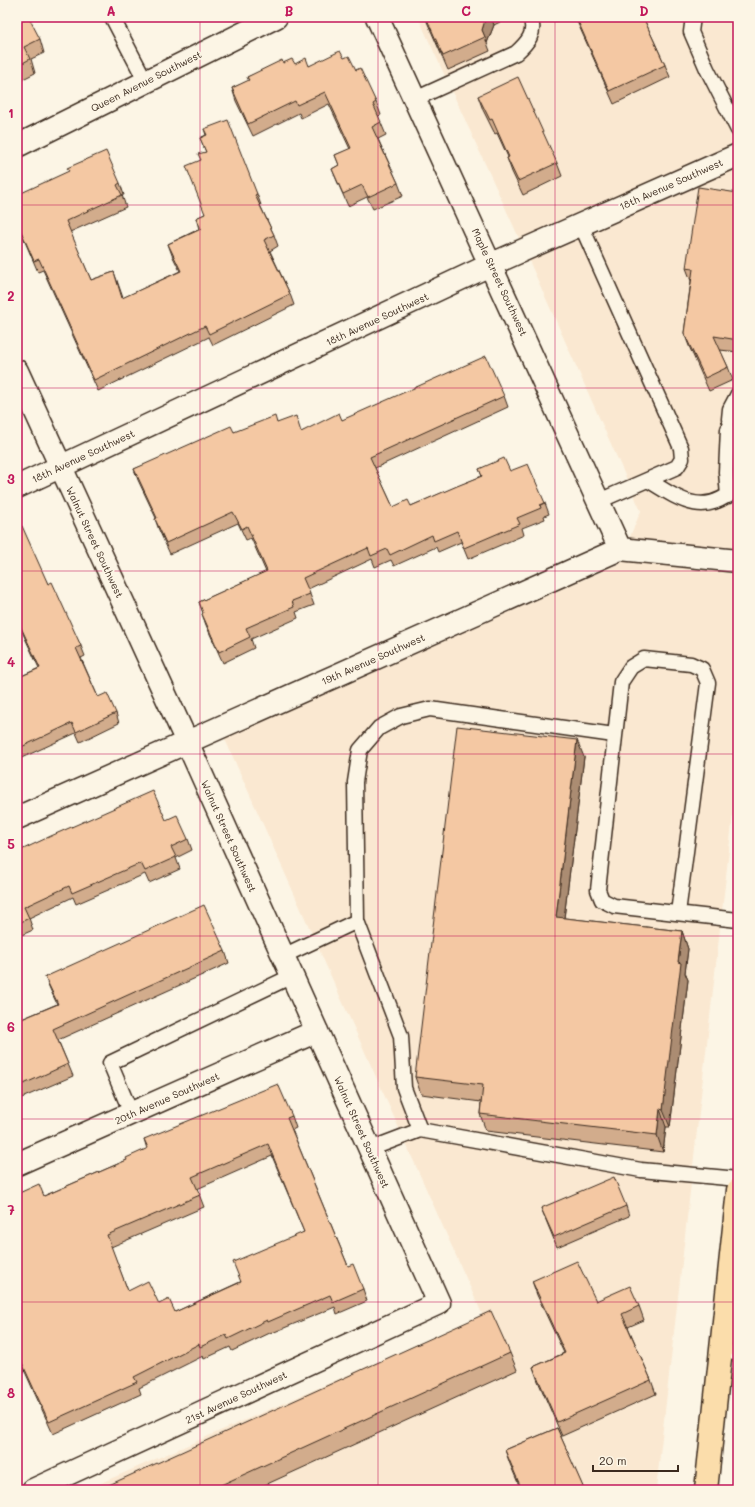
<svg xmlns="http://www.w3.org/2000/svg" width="755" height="1507" font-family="Mali,sans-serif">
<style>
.built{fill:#fae8d1}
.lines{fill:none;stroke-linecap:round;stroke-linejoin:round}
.lane-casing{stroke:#3b2a1e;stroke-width:17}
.street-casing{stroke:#3b2a1e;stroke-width:25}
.secondary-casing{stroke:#3b2a1e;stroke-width:25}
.primary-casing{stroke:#3b2a1e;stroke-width:25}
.lane{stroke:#fcf5e5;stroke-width:14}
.street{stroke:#fcf5e5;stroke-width:22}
.secondary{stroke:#fcf5e5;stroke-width:22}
.primary{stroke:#fbddab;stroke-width:22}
.wall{fill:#d2ac8c;stroke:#3b2a1e;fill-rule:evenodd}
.shaded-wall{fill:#ab8c72;stroke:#3b2a1e}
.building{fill:#f4c8a3;stroke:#3b2a1e;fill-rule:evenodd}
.grid{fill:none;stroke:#c2185b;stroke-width:1;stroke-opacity:0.55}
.labels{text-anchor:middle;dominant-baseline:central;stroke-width:4;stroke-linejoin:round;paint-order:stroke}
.street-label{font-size:10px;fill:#3b2a1e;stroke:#fcf5e5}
.neatline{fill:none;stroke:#c2185b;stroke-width:1.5}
.grid-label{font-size:13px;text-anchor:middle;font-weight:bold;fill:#c2185b}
</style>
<rect width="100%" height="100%" fill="#fcf5e5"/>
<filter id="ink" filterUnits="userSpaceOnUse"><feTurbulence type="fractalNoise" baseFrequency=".025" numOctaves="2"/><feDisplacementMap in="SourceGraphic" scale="8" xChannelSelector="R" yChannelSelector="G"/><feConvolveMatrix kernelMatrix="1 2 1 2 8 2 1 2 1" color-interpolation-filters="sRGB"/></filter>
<g filter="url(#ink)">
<!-- built -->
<path class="built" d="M 418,17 L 738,17 L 738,771 L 656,1490 L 85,1490 L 483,1316 L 224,737 L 618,564 L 641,511 L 514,227 Z"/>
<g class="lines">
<!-- lane casing -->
<g class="lane-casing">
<path id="lane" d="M 112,17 L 146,82
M 693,17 L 691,32 L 707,69 L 738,130
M 415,99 L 516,53 C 527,43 537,33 530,17
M 581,225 L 681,448 L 682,459 L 677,467 L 599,501
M 729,419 L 730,409 L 738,394
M 728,429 L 726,472 L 728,496
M 648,480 C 680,500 706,519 738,486
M 678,913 L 708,683 L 702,669 L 691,664 L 644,659 L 631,667 L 621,682 L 598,890 L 602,900 L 614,906 L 738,920
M 357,921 L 401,1036 L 404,1088 L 420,1130 L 641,1170 L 738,1179
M 283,956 L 357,921 L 355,782 L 360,750 L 379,728 L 401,716 L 430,709 L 614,735
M 131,1113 L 110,1063 L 292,976
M 370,1149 L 420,1130
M 721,1350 L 738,1354"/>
</g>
<!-- street casing -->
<g class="street-casing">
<path id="street" d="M 377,17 L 620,549
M 17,371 L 187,742 L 439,1303 L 33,1490
M 17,487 L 492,264 L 738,155
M 17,818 L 620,549 L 738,561
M 17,1164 L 317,1031"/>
</g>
<!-- secondary casing -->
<g class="secondary-casing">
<path id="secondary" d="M 17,146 L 276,17"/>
</g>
<!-- primary casing -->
<g class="primary-casing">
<path id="primary" d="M 706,1490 L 738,1190"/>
</g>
<!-- lane -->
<use href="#lane" class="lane"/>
<!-- street -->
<use href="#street" class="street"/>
<!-- secondary -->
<use href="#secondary" class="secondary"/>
<!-- primary -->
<use href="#primary" class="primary"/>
</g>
<!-- wall -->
<path class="wall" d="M 425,17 L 510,17 L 494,25 L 487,43 L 490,51 L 448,70 Z
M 575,17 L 643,17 L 665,65 L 670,77 L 614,104 Z
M 17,23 L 40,39 L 44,53 L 31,59 L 35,73 L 17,82 Z
M 344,58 L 356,70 L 376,102 L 381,115 L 378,116 L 386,135 L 378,139 L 398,183 L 403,196 L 373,209 L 367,197 L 348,206 L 337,181 L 332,169 L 339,165 L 335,155 L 350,149 L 329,104 L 301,118 L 299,113 L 253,136 L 236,101 L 232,88 L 249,81 L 247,77 L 283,63 L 309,66 Z
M 478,96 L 557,163 L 562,176 L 523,195 L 512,172 L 507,158 L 508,157 L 497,133 L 495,134 L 483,110 Z
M 204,129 L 257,194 L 261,205 L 260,205 L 274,235 L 278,246 L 270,251 L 290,294 L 294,305 L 213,345 L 209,337 L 98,391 L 43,270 L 38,272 L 17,223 L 17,213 L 19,212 L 17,208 L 17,195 L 120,183 L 124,195 L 122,195 L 126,207 L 70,232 L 91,280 L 114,272 L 123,298 L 180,271 L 172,255 L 168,244 L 199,229 L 196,218 L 205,214 L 201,160 L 206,152 L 200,138 L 206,135 Z
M 738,193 L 738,352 L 720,350 L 728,367 L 733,380 L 709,391 L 689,346 L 684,333 L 691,281 L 686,268 Z
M 504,396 L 508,407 L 375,468 L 393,507 L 411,506 L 482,476 L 479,469 L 510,471 L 545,503 L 549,514 L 544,516 L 545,519 L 522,528 L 524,535 L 468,559 L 461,542 L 438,552 L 436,547 L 394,566 L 391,560 L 375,567 L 372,559 L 308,589 L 314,605 L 296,612 L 298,618 L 251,639 L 254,648 L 223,663 L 206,625 L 202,614 L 203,613 L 199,602 L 266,572 L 251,538 L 246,540 L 238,523 L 170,554 L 159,530 L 155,519 L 156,518 L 138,480 L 134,469 L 234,432 L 277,423 L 301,432 L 342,420 Z
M 17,528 L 48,584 L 81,646 L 85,656 L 81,658 L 98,697 L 116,713 L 119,723 L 80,742 L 76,733 L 17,760 L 17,678 L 39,668 L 17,621 Z
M 584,757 L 564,918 L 682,931 L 688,949 L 685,973 L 688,980 L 670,1127 L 666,1127 L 663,1152 L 486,1131 L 480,1114 L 481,1102 L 421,1094 L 415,1077 Z
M 166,820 L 188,839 L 192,850 L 176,858 L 180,869 L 149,883 L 145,874 L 76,904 L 73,897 L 29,918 L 33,930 L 17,937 L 17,852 Z
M 225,951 L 229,963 L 58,1040 L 73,1076 L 17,1100 L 17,1021 L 57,1004 L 50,989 L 45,977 Z
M 292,1116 L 296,1128 L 292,1130 L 348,1266 L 363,1289 L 367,1301 L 337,1314 L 335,1307 L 272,1333 L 272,1332 L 232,1351 L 230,1347 L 204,1359 L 203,1356 L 139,1388 L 141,1394 L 53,1434 L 17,1354 L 17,1194 L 44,1196 L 127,1160 L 147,1149 L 144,1139 ZM 272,1156 L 304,1232 L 240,1282 L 175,1312 L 159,1304 L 128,1291 L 111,1247 L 204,1207 L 197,1189 Z
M 626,1206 L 629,1216 L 557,1247 L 541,1208 Z
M 532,1281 L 596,1301 L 639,1306 L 644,1320 L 628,1327 L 651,1380 L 656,1394 L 562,1436 L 538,1381 L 533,1367 L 564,1353 L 537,1295 Z
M 510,1353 L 517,1370 L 254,1490 L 98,1490 Z
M 557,1428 L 584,1490 L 521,1490 L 510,1464 L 505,1450 Z"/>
<!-- shaded-wall -->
<path class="shaded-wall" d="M 486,17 L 491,17 L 494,25 L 487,43 L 482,30 Z
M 577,740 L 584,757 L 562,934 L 556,917 Z
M 682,931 L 688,949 L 685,973 L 688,980 L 670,1127 L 663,1110 L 678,962 Z
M 660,1109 L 666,1127 L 663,1152 L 657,1135 Z"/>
<!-- building -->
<path class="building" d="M 426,17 L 486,17 L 482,30 L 485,37 L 443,56 Z
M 576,17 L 643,17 L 665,65 L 609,91 Z
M 29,18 L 40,39 L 24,47 L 30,59 L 17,66 L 17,23 Z
M 340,51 L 344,58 L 349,56 L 356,70 L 360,68 L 376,102 L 373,104 L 381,122 L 372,127 L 398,183 L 368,197 L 362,185 L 343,194 L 332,169 L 339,165 L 335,155 L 351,148 L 325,92 L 297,105 L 295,101 L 248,124 L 232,88 L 249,80 L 247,77 L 282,60 L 283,63 L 292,59 L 295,64 L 306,58 L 309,66 Z
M 518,77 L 557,163 L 518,181 L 507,158 L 509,157 L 492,119 L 490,120 L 478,96 Z
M 228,120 L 257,194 L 255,195 L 274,235 L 264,240 L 290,294 L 209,334 L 205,326 L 94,380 L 39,259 L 34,261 L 17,222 L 17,213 L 20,212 L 17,206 L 17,195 L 69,171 L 67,168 L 106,151 L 120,183 L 117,185 L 122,195 L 66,221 L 91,280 L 114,272 L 122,298 L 181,271 L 168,244 L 201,229 L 196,218 L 205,214 L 186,166 L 201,160 L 198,154 L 206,152 L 200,138 L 207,135 L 204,129 Z
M 698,187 L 738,193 L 738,340 L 714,336 L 728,367 L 705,378 L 684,333 L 693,269 L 686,268 Z
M 486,356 L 504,396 L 370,457 L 393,507 L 408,500 L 411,506 L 457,486 L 482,476 L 479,469 L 504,458 L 510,471 L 528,464 L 545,503 L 540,505 L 541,508 L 517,518 L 520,524 L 464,548 L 457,531 L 434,541 L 432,535 L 390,555 L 387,549 L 371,556 L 368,548 L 303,578 L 310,594 L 292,601 L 294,607 L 246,628 L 250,637 L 219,652 L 202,614 L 203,613 L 199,602 L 267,571 L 247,526 L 242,529 L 233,512 L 166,543 L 155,519 L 157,518 L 134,469 L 231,426 L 234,432 L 275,416 L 277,423 L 296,416 L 301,432 L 339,413 L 342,420 Z
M 22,526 L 48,584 L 52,582 L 81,646 L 76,648 L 98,697 L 107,693 L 116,713 L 76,732 L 72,723 L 17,749 L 17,678 L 40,668 L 17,619 L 17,528 Z
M 457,726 L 577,740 L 556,917 L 682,931 L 678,962 L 681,963 L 663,1110 L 660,1109 L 657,1135 L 480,1114 L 483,1085 L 415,1077 Z
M 153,791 L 166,820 L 177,815 L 188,839 L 171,847 L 176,857 L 145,871 L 141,863 L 72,893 L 69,886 L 24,907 L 29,918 L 17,924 L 17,852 L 51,836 Z
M 204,905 L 225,951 L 53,1029 L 68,1064 L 17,1087 L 17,1021 L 58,1004 L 45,977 Z
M 278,1084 L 292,1116 L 287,1118 L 348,1266 L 353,1264 L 363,1289 L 333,1302 L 330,1295 L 268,1322 L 267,1320 L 228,1339 L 226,1335 L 200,1347 L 199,1344 L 134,1377 L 137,1382 L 49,1422 L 17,1352 L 17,1194 L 39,1184 L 44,1196 L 127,1160 L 126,1158 L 148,1148 L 144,1139 ZM 268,1144 L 304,1232 L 233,1262 L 241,1282 L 175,1312 L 169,1299 L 159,1304 L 148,1281 L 128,1291 L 107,1235 L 200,1195 L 192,1177 Z
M 614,1177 L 626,1206 L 554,1237 L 541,1208 Z
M 577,1261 L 596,1301 L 630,1286 L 639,1306 L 622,1314 L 651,1380 L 557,1422 L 533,1367 L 565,1353 L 532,1281 Z
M 491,1311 L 510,1353 L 210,1490 L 98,1490 Z
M 557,1428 L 584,1489 L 582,1489 L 582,1490 L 522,1490 L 505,1450 Z"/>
</g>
<!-- grid -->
<path class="grid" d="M 200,17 L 200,1490M 378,17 L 378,1490M 555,17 L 555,1490M 17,205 L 738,205M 17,388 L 738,388M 17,571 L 738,571M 17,754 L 738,754M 17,936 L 738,936M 17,1119 L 738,1119M 17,1302 L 738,1302"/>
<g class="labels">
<!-- street labels -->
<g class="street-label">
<text transform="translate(146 81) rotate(-27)">Queen Avenue Southwest</text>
<text transform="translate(671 184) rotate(-24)">18th Avenue Southwest</text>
<text transform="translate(500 282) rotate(65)">Maple Street Southwest</text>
<text transform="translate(377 319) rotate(-25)">18th Avenue Southwest</text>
<text transform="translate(83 456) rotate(-25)">18th Avenue Southwest</text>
<text transform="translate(95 542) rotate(65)">Walnut Street Southwest</text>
<text transform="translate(373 659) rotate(-24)">19th Avenue Southwest</text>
<text transform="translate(229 836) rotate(66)">Walnut Street Southwest</text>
<text transform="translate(167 1098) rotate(-24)">20th Avenue Southwest</text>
<text transform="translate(362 1132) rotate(66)">Walnut Street Southwest</text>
<text transform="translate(236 1397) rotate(-25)">21st Avenue Southwest</text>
</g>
</g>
<!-- margin -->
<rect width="755" height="1507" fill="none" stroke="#fcf5e5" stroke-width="44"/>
<!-- scale -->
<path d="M593 1465v6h85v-6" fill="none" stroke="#3b2a1e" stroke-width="2"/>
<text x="599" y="1465" font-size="12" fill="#3b2a1e" stroke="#fcf5e5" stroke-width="3" paint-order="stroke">20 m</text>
<rect x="22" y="22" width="711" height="1463" class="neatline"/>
<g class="grid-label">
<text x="111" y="16">A</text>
<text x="289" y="16">B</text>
<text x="466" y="16">C</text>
<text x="644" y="16">D</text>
<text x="11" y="118">1</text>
<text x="11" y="301">2</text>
<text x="11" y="484">3</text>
<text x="11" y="667">4</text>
<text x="11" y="849">5</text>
<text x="11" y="1032">6</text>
<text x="11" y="1215">7</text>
<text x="11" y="1398">8</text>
</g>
</svg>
